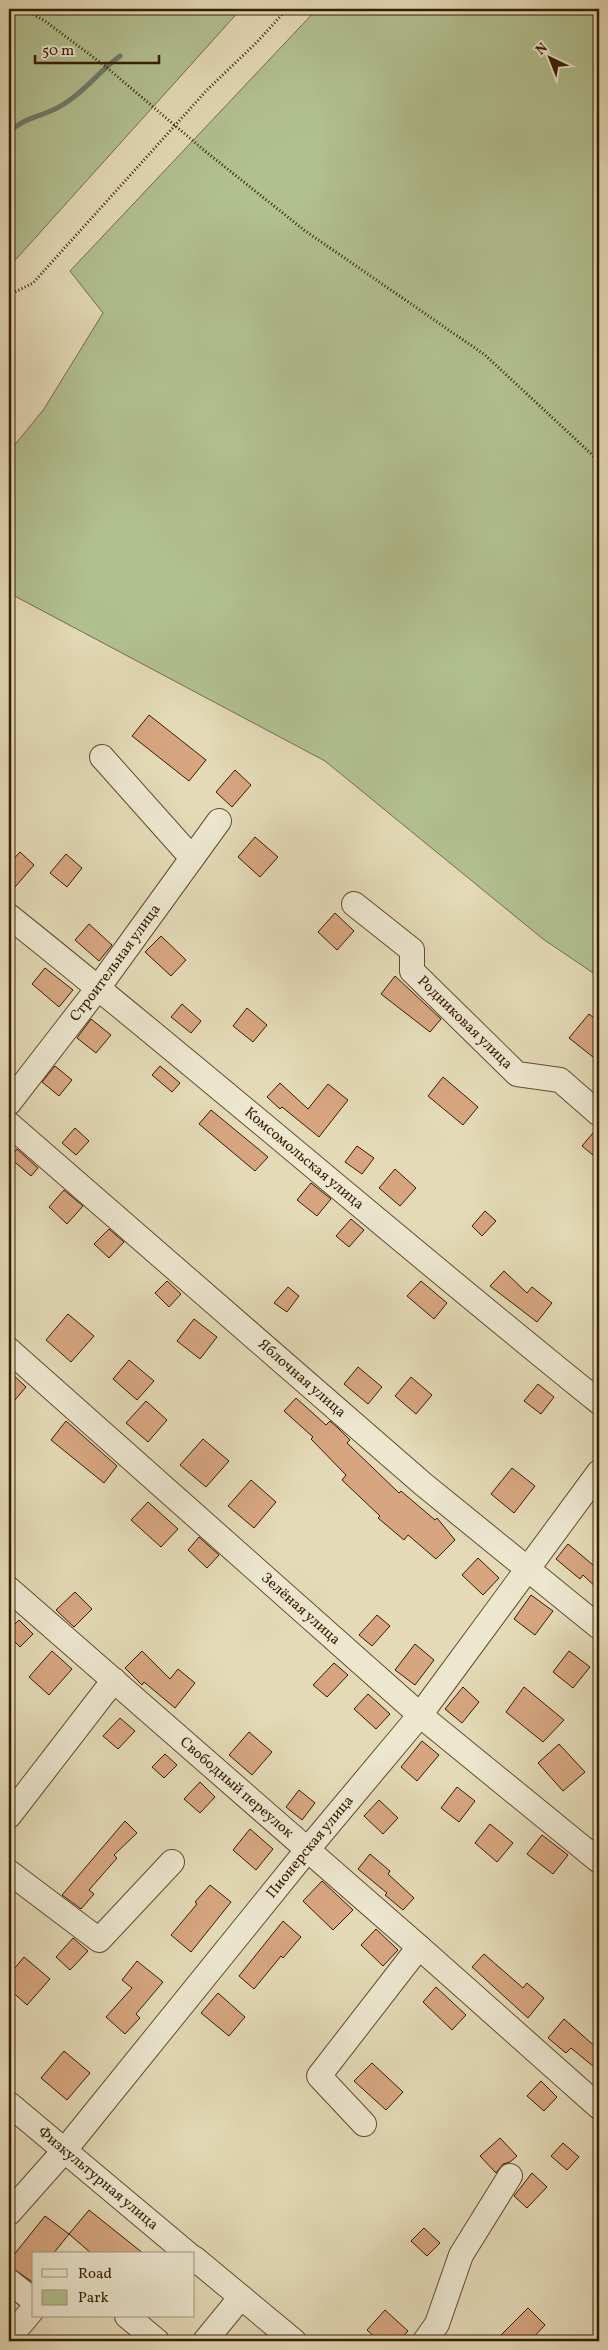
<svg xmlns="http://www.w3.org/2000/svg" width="608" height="2350" font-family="Vollkorn,serif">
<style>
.green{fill:#b2c090;stroke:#746e48}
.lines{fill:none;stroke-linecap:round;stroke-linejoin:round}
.stream{stroke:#6f7b6b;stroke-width:5}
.building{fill:#d7a681;stroke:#371c01}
.minor-casing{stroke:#624c2e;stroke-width:26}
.path{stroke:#371c01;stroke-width:3;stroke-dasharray:1 2.5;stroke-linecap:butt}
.minor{stroke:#ede7d0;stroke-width:24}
.labels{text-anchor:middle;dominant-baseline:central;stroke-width:4;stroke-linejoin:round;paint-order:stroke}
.street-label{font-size:15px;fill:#371c01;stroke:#ede7d0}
</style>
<rect width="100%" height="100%" fill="#e4dab7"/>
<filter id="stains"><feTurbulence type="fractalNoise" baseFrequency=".004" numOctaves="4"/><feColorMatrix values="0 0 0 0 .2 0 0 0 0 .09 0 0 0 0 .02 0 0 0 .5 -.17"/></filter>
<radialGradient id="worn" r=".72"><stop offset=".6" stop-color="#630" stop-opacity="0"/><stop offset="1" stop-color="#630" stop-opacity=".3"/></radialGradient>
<!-- green -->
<path class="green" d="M 9,9 L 241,9 L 9,267 Z
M 317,9 L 599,9 L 599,977 L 543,939 L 325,761 L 9,593 L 9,452 L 44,409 L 103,313 L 70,271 Z"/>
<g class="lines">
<!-- stream -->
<path class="stream" d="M 9,132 C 23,118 40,117 57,108 C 81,96 98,72 120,56"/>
</g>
<!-- building -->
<path class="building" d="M 149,715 L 206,760 L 189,781 L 132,736 Z
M 235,770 L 251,785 L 232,807 L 216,792 Z
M 255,837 L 278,857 L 260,877 L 238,857 Z
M 20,852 L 34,865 L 9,894 L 9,864 Z
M 66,854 L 82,868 L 67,887 L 50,873 Z
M 335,913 L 354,931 L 337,950 L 318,932 Z
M 89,924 L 112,945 L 99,961 L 75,940 Z
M 161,936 L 186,960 L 171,976 L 145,952 Z
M 45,968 L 73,990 L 59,1007 L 32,984 Z
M 395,976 L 441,1019 L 430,1032 L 381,994 Z
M 182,1004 L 201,1021 L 191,1033 L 171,1017 Z
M 247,1008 L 267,1025 L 253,1042 L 233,1026 Z
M 589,1014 L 599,1022 L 599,1049 L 593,1057 L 569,1038 Z
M 91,1019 L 111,1035 L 96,1053 L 77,1038 Z
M 55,1066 L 72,1080 L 59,1096 L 42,1082 Z
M 160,1066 L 180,1083 L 172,1092 L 152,1075 Z
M 443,1077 L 478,1107 L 463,1125 L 428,1096 Z
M 280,1083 L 308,1109 L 328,1084 L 348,1100 L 319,1137 L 282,1107 L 280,1109 L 267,1097 Z
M 211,1110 L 268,1157 L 255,1171 L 199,1124 Z
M 75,1128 L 89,1141 L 76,1155 L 62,1143 Z
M 597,1128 L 599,1127 L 599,1160 L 582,1146 Z
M 357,1146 L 374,1158 L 362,1174 L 345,1162 Z
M 17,1149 L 38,1168 L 31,1176 L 10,1158 Z
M 395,1169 L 416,1188 L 400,1206 L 379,1188 Z
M 311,1183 L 331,1199 L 317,1216 L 297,1200 Z
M 64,1190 L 83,1206 L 67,1224 L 49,1207 Z
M 485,1211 L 496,1221 L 482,1236 L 472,1226 Z
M 351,1219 L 364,1230 L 349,1247 L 336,1236 Z
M 109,1229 L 124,1242 L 109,1258 L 94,1244 Z
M 504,1271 L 527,1293 L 532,1287 L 552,1303 L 537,1322 L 490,1286 Z
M 167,1281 L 181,1294 L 169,1307 L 155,1293 Z
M 421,1281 L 447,1303 L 434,1319 L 407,1296 Z
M 288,1287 L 299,1296 L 287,1312 L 274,1303 Z
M 68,1314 L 94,1336 L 71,1362 L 46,1340 Z
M 194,1319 L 217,1337 L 200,1359 L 177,1341 Z
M 129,1360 L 154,1381 L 137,1400 L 113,1379 Z
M 358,1367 L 382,1387 L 368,1404 L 344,1384 Z
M 9,1371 L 26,1387 L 9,1407 Z
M 411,1377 L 432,1395 L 416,1414 L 395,1396 Z
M 538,1384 L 554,1397 L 541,1414 L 524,1401 Z
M 296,1398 L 326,1425 L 330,1421 L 339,1429 L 350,1440 L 347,1443 L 399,1493 L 401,1491 L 435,1520 L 437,1518 L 455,1540 L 436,1559 L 408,1535 L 404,1540 L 378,1518 L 380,1516 L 342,1480 L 346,1475 L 311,1439 L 313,1437 L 284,1411 Z
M 146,1401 L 167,1420 L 148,1442 L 126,1423 Z
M 66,1421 L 117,1466 L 104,1483 L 51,1440 Z
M 203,1439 L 229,1461 L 206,1487 L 180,1465 Z
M 512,1468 L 535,1486 L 514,1513 L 491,1494 Z
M 251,1480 L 276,1502 L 254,1528 L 228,1506 Z
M 148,1502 L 178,1529 L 161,1547 L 131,1520 Z
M 199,1537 L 219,1555 L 207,1568 L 188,1550 Z
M 568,1544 L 599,1570 L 599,1590 L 583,1575 L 580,1579 L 556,1559 Z
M 478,1558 L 499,1578 L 483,1595 L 462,1575 Z
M 75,1592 L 92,1609 L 74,1627 L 56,1610 Z
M 531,1595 L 553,1611 L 535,1635 L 514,1619 Z
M 377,1615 L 390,1626 L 372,1646 L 359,1635 Z
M 19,1620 L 33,1634 L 20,1647 L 9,1636 L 9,1630 Z
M 415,1644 L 434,1660 L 415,1685 L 395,1670 Z
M 52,1651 L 72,1669 L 49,1695 L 29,1677 Z
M 142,1651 L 170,1679 L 178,1669 L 195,1683 L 175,1708 L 144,1682 L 142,1685 L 125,1668 Z
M 569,1651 L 590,1667 L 573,1688 L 553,1672 Z
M 334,1663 L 348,1675 L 327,1697 L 313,1685 Z
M 463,1687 L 479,1702 L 462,1723 L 445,1709 Z
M 524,1687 L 564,1720 L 543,1742 L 506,1712 Z
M 368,1694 L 390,1714 L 376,1729 L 354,1709 Z
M 120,1718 L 135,1731 L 118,1749 L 103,1736 Z
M 249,1732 L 272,1752 L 252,1775 L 229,1755 Z
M 422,1741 L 439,1755 L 417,1781 L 401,1767 Z
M 559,1744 L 585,1772 L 563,1791 L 538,1763 Z
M 165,1754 L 177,1765 L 164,1778 L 152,1767 Z
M 200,1782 L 215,1797 L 200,1813 L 184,1799 Z
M 457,1787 L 475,1801 L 459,1822 L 441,1808 Z
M 299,1790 L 315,1803 L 302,1820 L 286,1807 Z
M 379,1800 L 398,1818 L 383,1834 L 364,1816 Z
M 125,1821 L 137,1833 L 114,1855 L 117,1858 L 89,1890 L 94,1894 L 81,1909 L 62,1895 Z
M 490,1824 L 513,1843 L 497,1862 L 475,1843 Z
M 250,1829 L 273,1849 L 256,1870 L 233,1850 Z
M 542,1835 L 568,1855 L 553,1874 L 527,1854 Z
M 370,1854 L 390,1871 L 388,1874 L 414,1898 L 403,1910 L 385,1895 L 387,1893 L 358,1869 Z
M 322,1881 L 353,1910 L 333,1930 L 303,1901 Z
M 210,1885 L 231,1902 L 191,1952 L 171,1935 L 197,1904 L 195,1902 Z
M 283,1921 L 301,1937 L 283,1958 L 281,1956 L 254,1989 L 239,1976 Z
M 376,1929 L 398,1950 L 383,1966 L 361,1945 Z
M 73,1938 L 88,1951 L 70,1970 L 56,1957 Z
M 484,1954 L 523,1988 L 527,1983 L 544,1998 L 528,2018 L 472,1967 Z
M 24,1957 L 50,1979 L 27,2005 L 9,1989 L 9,1975 Z
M 137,1961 L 163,1982 L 136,2014 L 140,2018 L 125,2034 L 106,2017 L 132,1988 L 122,1980 Z
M 436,1987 L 466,2015 L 452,2030 L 423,2002 Z
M 218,1993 L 245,2017 L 229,2036 L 201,2013 Z
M 564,2019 L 599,2050 L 599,2071 L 571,2048 L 566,2053 L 548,2038 Z
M 64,2051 L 90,2073 L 67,2100 L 41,2078 Z
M 372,2063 L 403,2092 L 386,2110 L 354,2081 Z
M 541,2081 L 557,2097 L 544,2111 L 527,2096 Z
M 500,2138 L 517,2156 L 510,2162 L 503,2164 L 496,2173 L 480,2156 Z
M 563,2143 L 579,2157 L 567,2170 L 551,2156 Z
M 532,2173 L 547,2187 L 527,2208 L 514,2196 Z
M 89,2210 L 144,2254 L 92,2254 L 69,2234 Z
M 45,2216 L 69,2234 L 53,2254 L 34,2254 L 34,2283 L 9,2266 L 9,2261 Z
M 424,2228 L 440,2243 L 427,2256 L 411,2241 Z
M 528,2308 L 545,2325 L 530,2341 L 495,2341 Z
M 385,2310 L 408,2331 L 399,2341 L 379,2341 L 367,2330 Z"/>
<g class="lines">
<!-- minor casing -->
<g class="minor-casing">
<g id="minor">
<path d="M 102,757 L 192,858"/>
<path id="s1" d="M 354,904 L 412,950 L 412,971 L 517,1074 L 560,1080 L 599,1114"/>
<path id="s2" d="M 9,916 C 208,1075 400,1242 599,1402"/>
<path id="s3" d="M 9,1103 L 98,988 L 219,821"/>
<path id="s4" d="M 9,1124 L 423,1484 L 599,1627"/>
<path id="s5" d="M 9,1350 L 420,1715 L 599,1861"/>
<path id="s6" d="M 9,1589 L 419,1947 L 599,2107"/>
<path d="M 9,1816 L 114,1680"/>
<path d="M 9,1872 L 99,1940 L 172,1862"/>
<path id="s7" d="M 9,2104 L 188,2254"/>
<path d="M 364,2124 L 319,2076 L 419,1947"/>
<path id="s8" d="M 9,2213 L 64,2151 L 308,1849 L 420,1715 L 599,1472"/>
<path d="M 194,2258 L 294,2341"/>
<path d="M 9,2281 L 34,2301"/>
<path d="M 127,2316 L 157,2341"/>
<path d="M 9,2338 L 34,2308"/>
<path d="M 205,2341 L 241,2297"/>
<path d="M 425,2341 L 437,2324 L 461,2255 L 510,2176"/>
</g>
</g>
<!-- path -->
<path class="path" d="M 24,9 L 45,21 L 105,66 L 205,151 L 304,230 L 485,355 L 599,461
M 9,295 L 33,283 L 207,90 L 257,42 L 287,9"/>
<!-- minor -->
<use href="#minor" class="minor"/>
</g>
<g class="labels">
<!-- street labels -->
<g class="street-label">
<text stroke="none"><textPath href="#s3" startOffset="176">Строительная улица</textPath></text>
<text stroke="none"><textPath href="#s1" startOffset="169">Родниковая улица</textPath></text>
<text stroke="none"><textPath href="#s2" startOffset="382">Комсомольская улица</textPath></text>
<text stroke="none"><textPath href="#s4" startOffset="388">Яблочная улица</textPath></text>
<text stroke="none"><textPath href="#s5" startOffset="390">Зелёная улица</textPath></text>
<text stroke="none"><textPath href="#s6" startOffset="302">Свободный переулок</textPath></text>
<text stroke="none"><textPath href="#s8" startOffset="474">Пионерская улица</textPath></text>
<text stroke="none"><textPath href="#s7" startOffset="116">Физкультурная улица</textPath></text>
</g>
</g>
<!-- margin -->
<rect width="608" height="2350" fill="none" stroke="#e4dab7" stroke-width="30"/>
<rect x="10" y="10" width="588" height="2330" fill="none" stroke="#371c01" stroke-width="2.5"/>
<rect x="15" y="15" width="578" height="2320" fill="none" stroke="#371c01"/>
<!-- legend -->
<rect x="32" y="2252" width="162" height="65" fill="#ede7d0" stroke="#a4967d"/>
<rect x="42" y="2269" width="25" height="8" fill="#ede7d0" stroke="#a4967d"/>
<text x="78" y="2278" font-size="15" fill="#371c01">Road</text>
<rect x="42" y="2290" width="25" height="15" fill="#b2c090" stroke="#a4967d"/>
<text x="78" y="2302" font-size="15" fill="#371c01">Park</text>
<!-- north arrow -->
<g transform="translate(550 58) rotate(317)" stroke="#ede7d0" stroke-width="4" paint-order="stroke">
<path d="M0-4L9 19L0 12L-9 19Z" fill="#371c01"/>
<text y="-8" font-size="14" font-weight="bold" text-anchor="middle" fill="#371c01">N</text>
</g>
<!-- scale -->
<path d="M35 55v8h124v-8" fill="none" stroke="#371c01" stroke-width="2.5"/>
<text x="42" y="55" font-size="15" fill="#371c01" stroke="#ede7d0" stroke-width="4" paint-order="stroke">50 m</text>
<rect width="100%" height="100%" filter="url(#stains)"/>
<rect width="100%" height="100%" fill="url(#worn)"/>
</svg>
